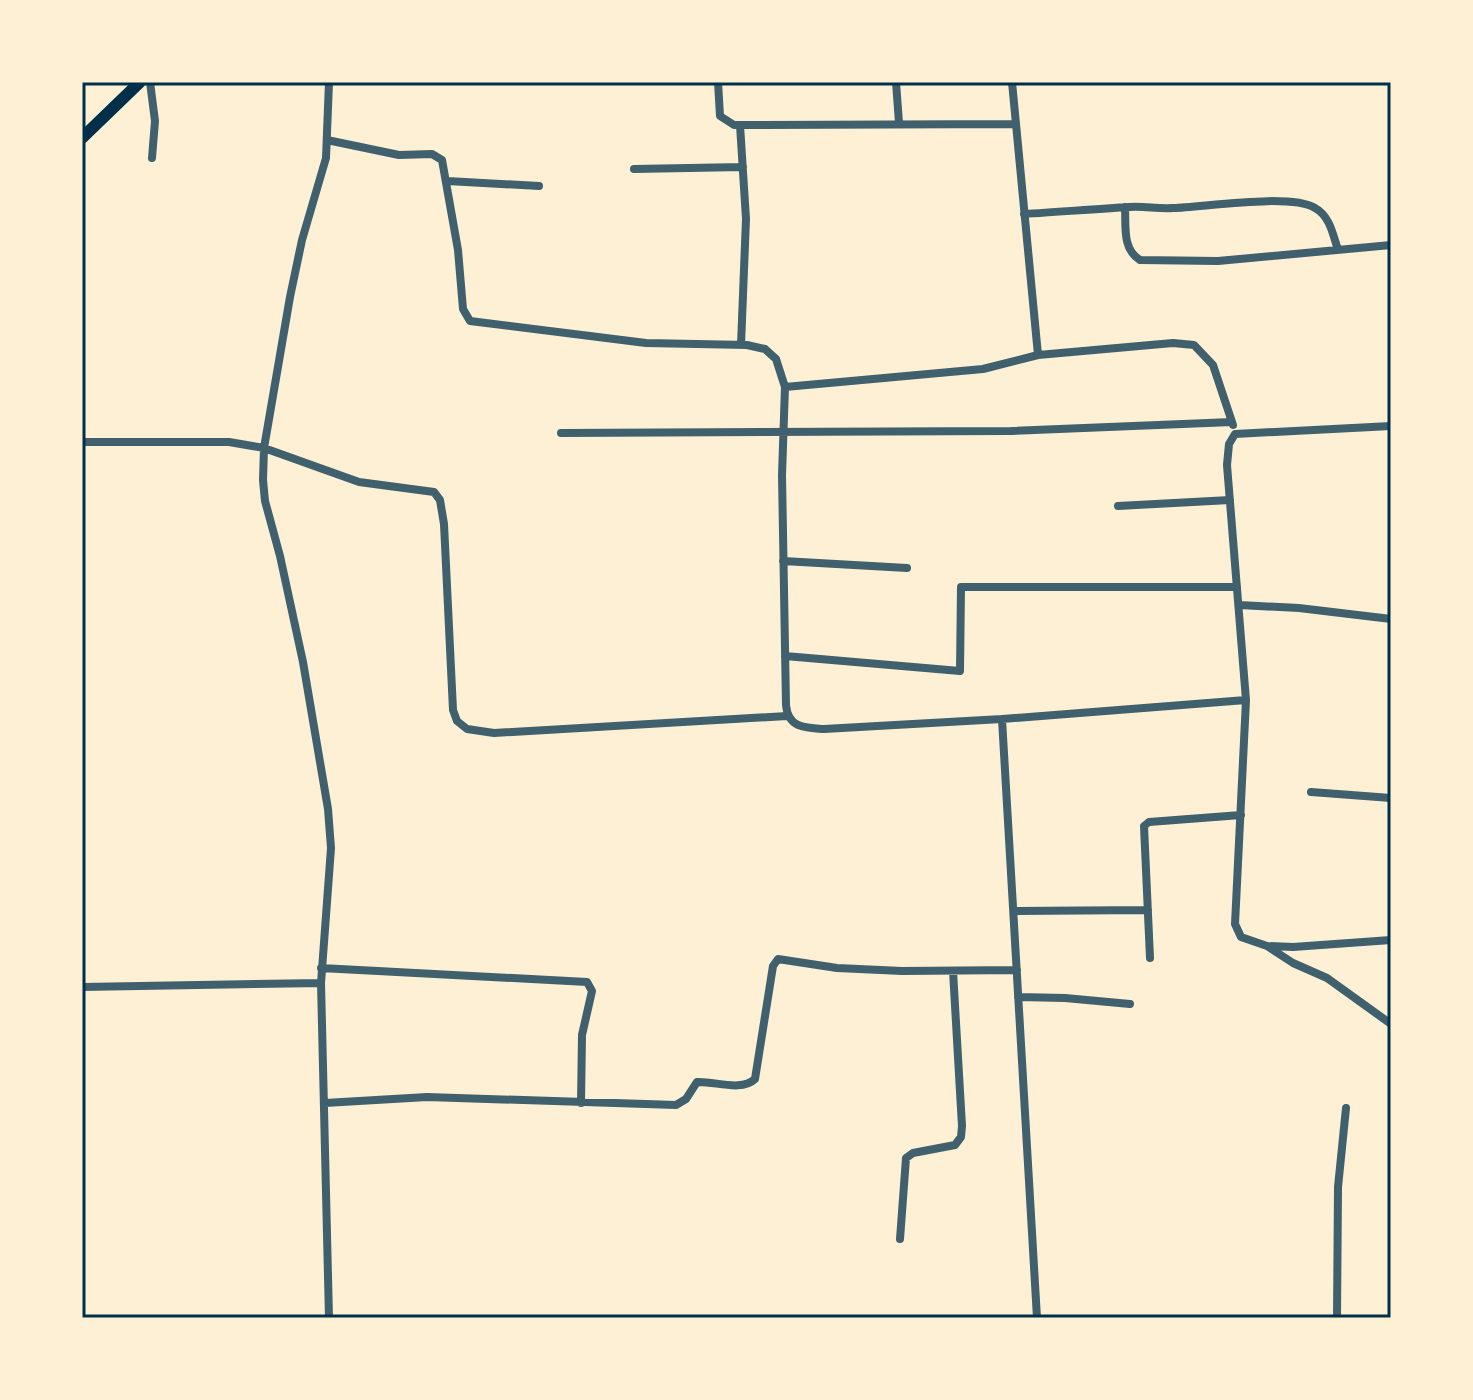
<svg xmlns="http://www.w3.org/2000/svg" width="1473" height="1400" font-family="'Playfair Display',serif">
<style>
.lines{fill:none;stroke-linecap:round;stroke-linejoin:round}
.minor{stroke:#3f606c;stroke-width:8}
.secondary{stroke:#003049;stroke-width:12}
.neatline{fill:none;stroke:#003049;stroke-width:3}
</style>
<rect width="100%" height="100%" fill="#fdf0d5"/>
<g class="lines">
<!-- minor -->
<path class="minor" d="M 150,82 L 155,121 L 152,158
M 329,82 L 326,158 L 302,240 L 290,297 L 264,448 L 263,480 L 265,501 L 280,556 L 303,662 L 328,809 L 331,848 L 321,983 L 329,1318
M 718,82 L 720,116 L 734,125 L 1016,124
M 896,82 L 899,123
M 1012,82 L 1038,355
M 740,125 L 746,219 L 741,345
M 327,140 L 399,155 L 432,154 L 442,160 L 458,250 L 463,309 L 470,321 L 646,343 L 747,345 L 765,349 L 776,359 L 785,387 L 782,475 L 786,705 C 788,728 805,728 824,729 L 1002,719 L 1246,700
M 634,169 L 743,167
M 447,181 L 539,186
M 1125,207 C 1126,226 1122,249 1140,260 L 1218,261 L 1391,245
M 1024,214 C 1059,212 1094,209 1130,207 C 1144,206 1158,209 1173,208 C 1205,207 1290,193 1315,208 C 1330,216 1333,235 1338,250
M 785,387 L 983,369 L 1038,355 L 1173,343 L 1194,345 L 1213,365 L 1233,425
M 1391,426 L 1235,434 L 1229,444 L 1227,465 L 1246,700 L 1235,924 L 1241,937 L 1267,946 L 1293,947 L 1391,940
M 561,433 L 1011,431 L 1232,422
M 82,442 L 229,442 L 264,448 L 359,482 L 434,492 L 440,500 L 444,524 L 453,710 L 457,721 L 467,729 L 494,733 L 787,716
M 1118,506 L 1230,500
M 783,561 L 907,568
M 1239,605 L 1299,608 L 1391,619
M 785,656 L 960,671 L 961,587 L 1237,587
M 1002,719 L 1037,1318
M 1311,792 L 1391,798
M 1014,911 L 1148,910
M 1267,946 L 1293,963 L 1327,978 L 1391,1024
M 1150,958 L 1144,826 L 1149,822 L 1241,815
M 321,968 L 587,982 L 592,991 L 582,1035 L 581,1103
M 82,987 L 321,983
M 1018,997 L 1065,998 L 1130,1004
M 325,1103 L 427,1097 L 676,1105 L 686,1099 L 697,1082 C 715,1081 741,1092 755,1079 L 773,966 L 778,959 L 837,968 L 902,971 L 1017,970
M 900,1239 L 906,1158 L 913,1153 L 955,1145 L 961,1137 L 962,1126 L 953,971
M 1337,1318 L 1338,1187 L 1346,1108"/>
<!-- secondary -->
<path class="secondary" d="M 82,138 L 140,82"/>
</g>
<!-- border -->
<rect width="1473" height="1400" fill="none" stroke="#fdf0d5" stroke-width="168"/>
<rect x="84" y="84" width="1305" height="1232" class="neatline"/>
</svg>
